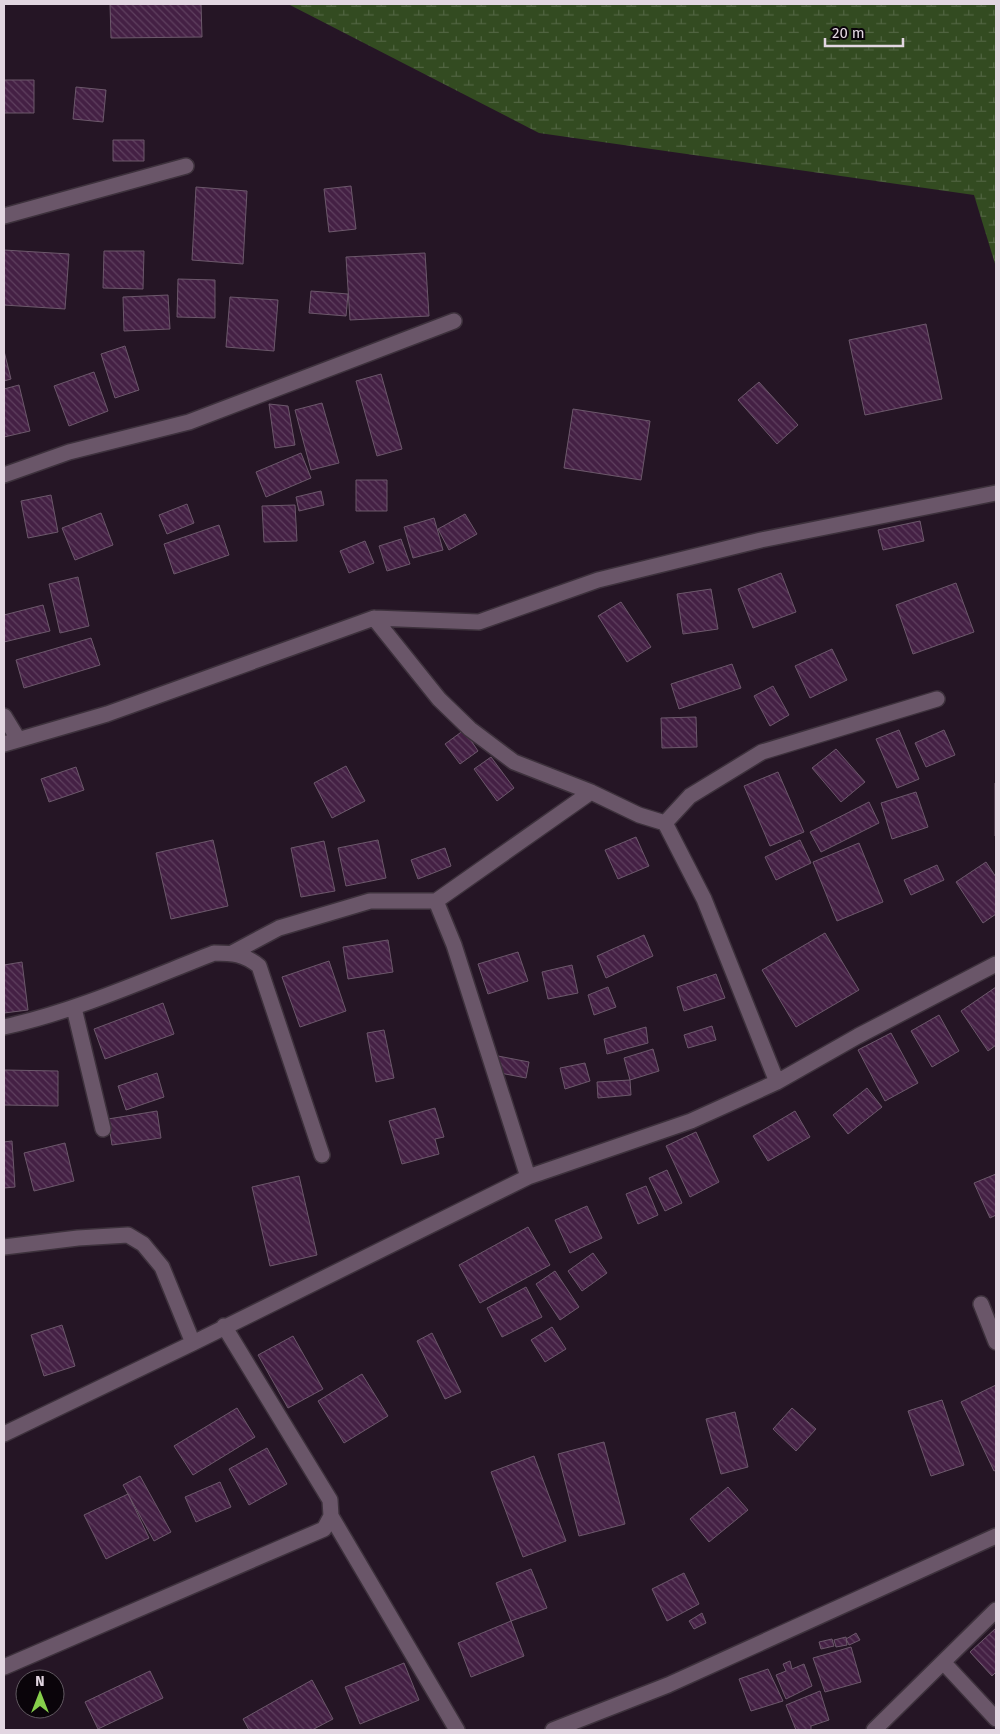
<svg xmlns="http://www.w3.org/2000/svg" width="1000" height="1734" font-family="'Fira Sans',sans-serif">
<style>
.wetland{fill:url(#wetland-marsh)}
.building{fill:url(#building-back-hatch);stroke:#6c586b}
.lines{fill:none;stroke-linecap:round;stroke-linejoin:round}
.minor-casing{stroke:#3d313c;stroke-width:18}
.minor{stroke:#6a5669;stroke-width:15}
</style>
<defs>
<pattern id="wetland-marsh" width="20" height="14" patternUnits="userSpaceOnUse" patternTransform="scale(1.25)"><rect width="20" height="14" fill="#334b21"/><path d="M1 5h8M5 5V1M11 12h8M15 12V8" fill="none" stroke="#506441"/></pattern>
<pattern id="building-back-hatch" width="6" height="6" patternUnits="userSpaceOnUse" patternTransform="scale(1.25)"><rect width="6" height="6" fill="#442044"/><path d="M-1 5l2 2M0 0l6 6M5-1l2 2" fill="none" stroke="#5f405f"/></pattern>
</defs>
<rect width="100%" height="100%" fill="#251525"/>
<!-- wetland -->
<path class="wetland" d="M 288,4 L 996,4 L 996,267 L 974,195 L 539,133 Z"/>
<!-- building -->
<path class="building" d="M 110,4 L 201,4 L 202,37 L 111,38 Z
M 4,80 L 34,80 L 34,113 L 4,113 Z
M 76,87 L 106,90 L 103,122 L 73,119 Z
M 113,140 L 144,140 L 144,161 L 113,161 Z
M 351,186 L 356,229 L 329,232 L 324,189 Z
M 196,187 L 247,191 L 243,264 L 192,260 Z
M 4,250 L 69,254 L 65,309 L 4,305 Z
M 104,251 L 144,251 L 143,289 L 103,288 Z
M 425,253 L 429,316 L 350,320 L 346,257 Z
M 178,279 L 215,280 L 215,318 L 177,317 Z
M 311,291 L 348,294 L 346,316 L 309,313 Z
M 168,295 L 170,329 L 124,331 L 123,297 Z
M 230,297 L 278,300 L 274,351 L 226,347 Z
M 926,324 L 942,399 L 865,415 L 849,340 Z
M 125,346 L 139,390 L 115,398 L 101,354 Z
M 4,351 L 11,379 L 4,381 Z
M 94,372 L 108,411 L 69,426 L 54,386 Z
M 381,374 L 402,449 L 377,456 L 356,381 Z
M 759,382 L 798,425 L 777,444 L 738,400 Z
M 19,385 L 30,431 L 4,437 L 4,389 Z
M 322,403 L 339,463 L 311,470 L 295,410 Z
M 269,404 L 288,406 L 295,445 L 275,448 Z
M 573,409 L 650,421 L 641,480 L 564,468 Z
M 301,453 L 311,478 L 266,497 L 256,472 Z
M 356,480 L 387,480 L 387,511 L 356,511 Z
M 321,491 L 324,505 L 299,511 L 296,497 Z
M 51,495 L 58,532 L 28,538 L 21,501 Z
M 187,504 L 194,523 L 167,534 L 159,515 Z
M 295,505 L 297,541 L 264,542 L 262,506 Z
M 101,513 L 113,545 L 75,560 L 62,528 Z
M 465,514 L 477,534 L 449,550 L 438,529 Z
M 434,518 L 443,550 L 413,558 L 404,527 Z
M 920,521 L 924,541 L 883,550 L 878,530 Z
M 219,525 L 229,555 L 174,574 L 164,544 Z
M 401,539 L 410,564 L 387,571 L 379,546 Z
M 365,541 L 374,563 L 349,573 L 340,551 Z
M 781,573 L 796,612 L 753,628 L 738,589 Z
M 78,577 L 89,626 L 60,633 L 49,584 Z
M 956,583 L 974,632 L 913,654 L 896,605 Z
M 711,589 L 718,629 L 683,634 L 677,594 Z
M 621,602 L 651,647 L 627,662 L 598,616 Z
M 43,605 L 50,631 L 4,642 L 4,615 Z
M 91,638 L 100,665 L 24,688 L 16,660 Z
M 832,649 L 847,680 L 810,698 L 795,666 Z
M 732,664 L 741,688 L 679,709 L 671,684 Z
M 773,686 L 789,715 L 770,726 L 754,696 Z
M 696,717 L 697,747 L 662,748 L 661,718 Z
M 464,730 L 478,751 L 460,764 L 445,744 Z
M 899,730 L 919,779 L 897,788 L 876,739 Z
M 944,730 L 955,755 L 926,767 L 915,743 Z
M 836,749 L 865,782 L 841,802 L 812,768 Z
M 491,757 L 514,788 L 497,801 L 474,769 Z
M 346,766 L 365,801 L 332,818 L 314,783 Z
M 76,767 L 84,790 L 49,802 L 41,779 Z
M 778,772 L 804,832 L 770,846 L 744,786 Z
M 995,783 L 996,783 L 996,836 L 995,836 Z
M 916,792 L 928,827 L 892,839 L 881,803 Z
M 869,802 L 879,823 L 821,852 L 810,832 Z
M 636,837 L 649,866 L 618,879 L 605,850 Z
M 213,840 L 228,906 L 171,919 L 156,853 Z
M 378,840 L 386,878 L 346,886 L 338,848 Z
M 800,840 L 811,863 L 776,880 L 765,857 Z
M 324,841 L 335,891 L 301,897 L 291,848 Z
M 859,843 L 883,902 L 837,921 L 813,862 Z
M 445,848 L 451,866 L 418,879 L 411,860 Z
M 986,862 L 996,877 L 996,914 L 983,923 L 956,882 Z
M 937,865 L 944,880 L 911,895 L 904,880 Z
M 825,933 L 859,990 L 796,1027 L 762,970 Z
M 644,935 L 653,956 L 606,978 L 597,956 Z
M 388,940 L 393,972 L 348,979 L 343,947 Z
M 518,952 L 528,981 L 488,994 L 478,964 Z
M 329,961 L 346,1011 L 300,1027 L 282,977 Z
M 22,962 L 28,1010 L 4,1013 L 4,965 Z
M 572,965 L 578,993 L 548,999 L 542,972 Z
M 716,974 L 725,998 L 684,1011 L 677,987 Z
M 608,987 L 616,1007 L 594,1015 L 588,995 Z
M 996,987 L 996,1045 L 988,1051 L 961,1011 Z
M 163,1003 L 174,1034 L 105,1059 L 94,1029 Z
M 939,1015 L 959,1051 L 932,1067 L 911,1031 Z
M 712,1026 L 716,1040 L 688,1048 L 684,1035 Z
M 646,1027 L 648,1043 L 607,1054 L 604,1039 Z
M 384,1030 L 394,1078 L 376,1082 L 367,1033 Z
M 891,1033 L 918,1083 L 885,1101 L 858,1050 Z
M 653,1049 L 659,1071 L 630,1080 L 624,1058 Z
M 498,1056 L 529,1062 L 526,1078 L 495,1072 Z
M 585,1063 L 590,1081 L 565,1089 L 560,1068 Z
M 4,1070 L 58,1071 L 58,1106 L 4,1105 Z
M 157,1073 L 164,1097 L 126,1110 L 118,1086 Z
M 630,1080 L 631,1095 L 598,1098 L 597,1082 Z
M 867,1088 L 882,1107 L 848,1134 L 833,1115 Z
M 435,1108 L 444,1137 L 435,1139 L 439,1154 L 402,1164 L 389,1121 Z
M 157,1111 L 161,1138 L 112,1145 L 108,1119 Z
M 795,1111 L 810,1137 L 768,1161 L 753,1136 Z
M 696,1132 L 719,1182 L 690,1197 L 666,1146 Z
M 12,1141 L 15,1187 L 4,1188 L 4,1142 Z
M 65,1143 L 74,1181 L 34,1191 L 24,1153 Z
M 667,1170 L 682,1203 L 665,1211 L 649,1178 Z
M 996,1174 L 996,1215 L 990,1218 L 974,1183 Z
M 299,1176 L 317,1255 L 270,1266 L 252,1187 Z
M 646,1186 L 658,1215 L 638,1224 L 626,1194 Z
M 587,1206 L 602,1238 L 570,1253 L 555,1220 Z
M 528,1227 L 550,1265 L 480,1303 L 459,1265 Z
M 593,1253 L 607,1273 L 582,1291 L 568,1271 Z
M 555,1271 L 579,1307 L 560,1320 L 536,1284 Z
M 526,1287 L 542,1317 L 502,1337 L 487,1308 Z
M 62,1325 L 75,1366 L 44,1376 L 31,1335 Z
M 552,1327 L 566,1349 L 545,1362 L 531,1340 Z
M 432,1333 L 461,1392 L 445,1399 L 417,1341 Z
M 293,1336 L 323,1389 L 288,1408 L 258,1355 Z
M 362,1374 L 388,1416 L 344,1443 L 318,1401 Z
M 996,1385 L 996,1470 L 994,1471 L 961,1402 Z
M 942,1400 L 964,1465 L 931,1476 L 908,1411 Z
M 237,1408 L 255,1437 L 193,1475 L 174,1446 Z
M 792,1408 L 816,1429 L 796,1451 L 773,1429 Z
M 735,1412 L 748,1467 L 721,1474 L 706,1419 Z
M 604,1442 L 625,1524 L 579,1536 L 558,1454 Z
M 267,1448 L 287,1484 L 249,1505 L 229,1469 Z
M 534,1456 L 566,1541 L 523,1557 L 491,1472 Z
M 140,1476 L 171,1532 L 154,1541 L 123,1485 Z
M 220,1482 L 231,1507 L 196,1522 L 185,1497 Z
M 728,1487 L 748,1510 L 709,1542 L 690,1519 Z
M 128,1494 L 149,1538 L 106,1559 L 84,1515 Z
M 531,1569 L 547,1608 L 511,1621 L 496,1583 Z
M 684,1573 L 699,1604 L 667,1621 L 652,1589 Z
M 702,1613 L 706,1623 L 694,1629 L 689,1621 Z
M 511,1621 L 524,1656 L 471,1677 L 458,1643 Z
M 996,1628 L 996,1672 L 992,1676 L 970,1652 Z
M 856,1633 L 860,1640 L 849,1645 L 846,1639 Z
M 846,1637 L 847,1645 L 836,1647 L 834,1640 Z
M 832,1639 L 834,1646 L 821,1649 L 819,1642 Z
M 851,1647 L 861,1682 L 825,1692 L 813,1658 Z
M 790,1661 L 792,1669 L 804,1664 L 812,1686 L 786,1699 L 776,1675 L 786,1671 L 783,1664 Z
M 404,1663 L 419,1700 L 360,1724 L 345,1687 Z
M 768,1669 L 783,1701 L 751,1711 L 739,1679 Z
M 150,1671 L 163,1698 L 98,1729 L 85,1702 Z
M 312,1680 L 333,1719 L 312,1730 L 249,1730 L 243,1719 Z
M 820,1691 L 829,1720 L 811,1726 L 811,1730 L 796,1730 L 786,1705 Z"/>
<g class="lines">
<!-- minor casing -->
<g class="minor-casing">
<path id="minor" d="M 4,216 L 186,166
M 4,475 L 69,452 L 189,422 L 454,321
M 374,618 L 439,699 L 470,729 L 514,762 L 591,792 L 639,815 L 665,823 L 704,899 L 777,1082
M 4,716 L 18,739
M 4,744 L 107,714 L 374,618 L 479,622 L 598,580 L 761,540 L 996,493
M 665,823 L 690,796 L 762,752 L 937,699
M 232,953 L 279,928 L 370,901 L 436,901
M 74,1008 L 103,1129
M 4,1027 C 76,1011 145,980 214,953 C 233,953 244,954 259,966 L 322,1155
M 528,1177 L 454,945 L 436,901 L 591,792
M 4,1247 L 78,1238 L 128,1235 L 143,1244 L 162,1267 L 193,1343
M 981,1304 L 996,1342
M 4,1434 L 193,1343 L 528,1177 L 691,1121 L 777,1082 L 858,1036 L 996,964
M 331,1516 L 457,1730
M 944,1663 L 996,1719
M 4,1667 L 324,1529 L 331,1516 L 330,1500 L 224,1326
M 553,1730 L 668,1685 L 996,1536
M 874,1730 L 996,1610"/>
</g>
<!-- minor -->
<use href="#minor" class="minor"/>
</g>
<!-- border -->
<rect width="1000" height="1734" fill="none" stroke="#e2d6e1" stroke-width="10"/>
<!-- north arrow -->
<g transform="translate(40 1694)"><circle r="24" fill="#0a040a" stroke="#605860"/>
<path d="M0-4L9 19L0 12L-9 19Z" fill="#86cf4b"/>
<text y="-8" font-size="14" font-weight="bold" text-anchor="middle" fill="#e2d6e1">N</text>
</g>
<!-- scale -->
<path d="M825 38v8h78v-8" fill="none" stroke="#e2d6e1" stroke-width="2.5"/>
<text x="832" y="38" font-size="15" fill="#e2d6e1" stroke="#0a040a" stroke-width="4" paint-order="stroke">20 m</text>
</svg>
